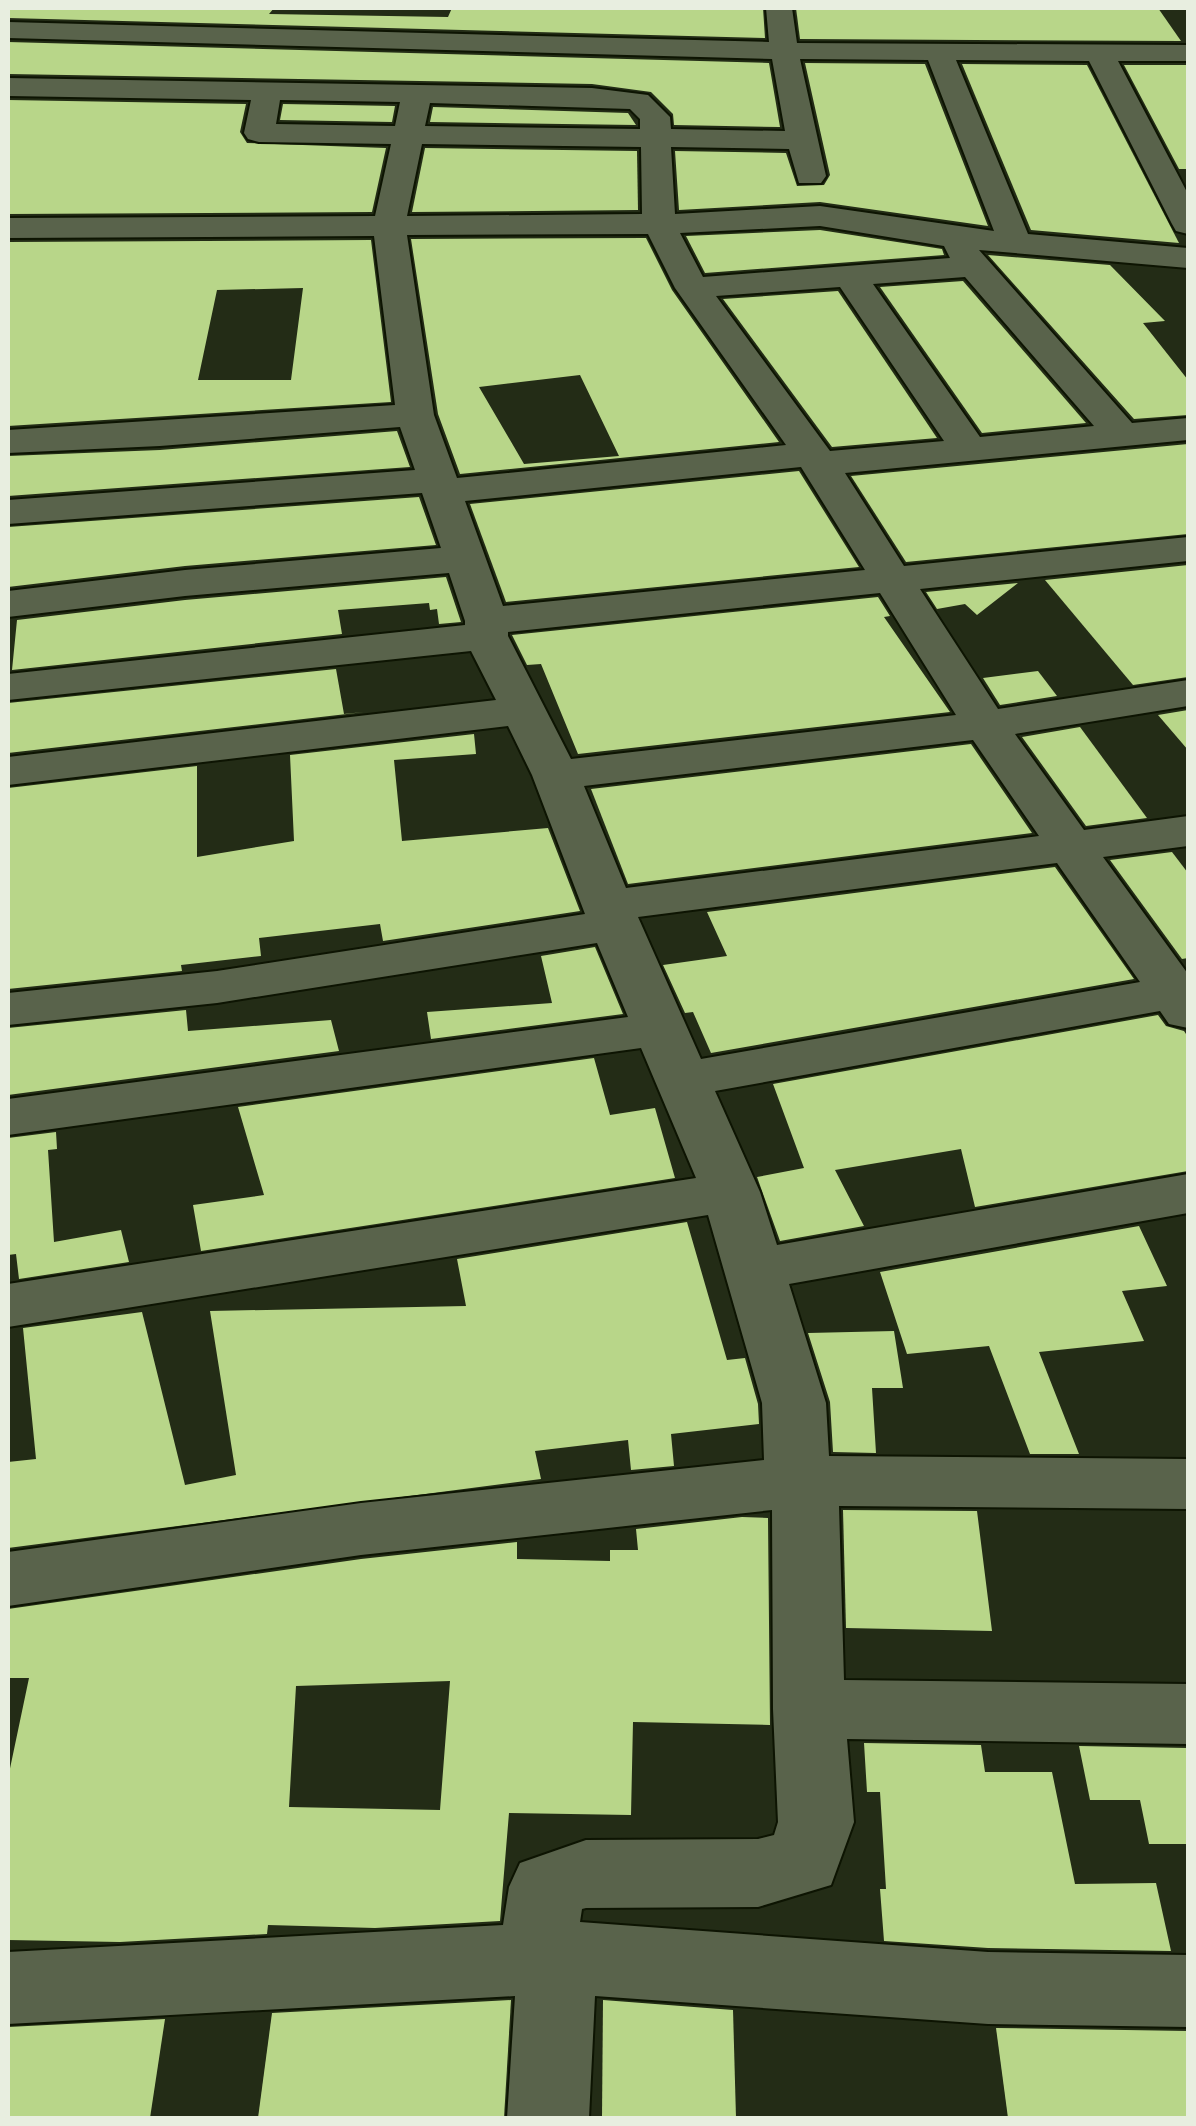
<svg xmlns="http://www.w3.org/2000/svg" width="1196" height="2126" font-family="'PT Sans Narrow',sans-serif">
<rect width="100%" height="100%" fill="#232c16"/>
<g fill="#b8d689" fill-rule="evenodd">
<polygon points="8,8 274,8 269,14 448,17 452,8 763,8 765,38 8,18"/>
<polygon points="796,8 1158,8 1181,41 800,39"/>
<polygon points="8,42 769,63 780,127 674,125 673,114 651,92 592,84 8,74"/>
<polygon points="805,63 925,64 988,226 820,202 679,210 675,151 786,153 797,186 824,185 830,175"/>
<polygon points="962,64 1087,65 1179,243 1031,230"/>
<polygon points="1124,65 1188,65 1188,169 1179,169"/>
<polygon points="8,100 246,104 240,132 247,143 386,148 372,212 8,214"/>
<polygon points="283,104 395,106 392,122 280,120"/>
<polygon points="433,107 628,113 636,125 430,122"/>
<polygon points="425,148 637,151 638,210 412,212"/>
<polygon points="820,230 942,249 944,255 705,273 686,236"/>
<path d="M646,238L672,290L779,442L460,474L438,414L411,239ZM580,375L619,456L524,464L479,387Z"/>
<path d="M371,240L391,402L8,426V242ZM303,288L291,380H198L217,290Z"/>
<polygon points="988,255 1110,265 1165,321 1143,323 1188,380 1188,415 1134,419"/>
<polygon points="963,281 1086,423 982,433 880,287"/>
<polygon points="838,291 937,438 832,447 723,299"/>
<polygon points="397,431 410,467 8,496 8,456 160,450"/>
<polygon points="1188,444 1188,534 906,562 851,476"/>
<polygon points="799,471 859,567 506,602 470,504"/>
<polygon points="419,497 436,545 185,566 8,587 8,527"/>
<polygon points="1188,565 1188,677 1133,685 1045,580"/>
<polygon points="446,577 461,622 439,624 437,609 430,610 429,603 338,610 342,634 12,670 17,620 185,600"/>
<polygon points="1018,583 977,615 965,604 937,609 926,592"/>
<polygon points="878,597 890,616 884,617 950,712 578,754 541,664 527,665 512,635"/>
<polygon points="336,669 344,714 364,712 8,753 8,703"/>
<polygon points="1038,671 1057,696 1000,705 983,678"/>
<polygon points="1188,710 1188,750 1158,715"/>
<polygon points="1080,727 1147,818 1086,826 1022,737"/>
<polygon points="474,734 476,754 394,760 402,841 548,828 580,911 383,941 380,924 259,938 261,956 181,965 182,971 8,989 8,788 197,766 197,857 294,841 290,755"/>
<polygon points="971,744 1032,833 628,884 591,789"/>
<polygon points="1172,852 1188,873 1188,958 1182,959 1110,860"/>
<polygon points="1055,867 1134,979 711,1053 693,1012 685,1013 663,965 727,956 707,912"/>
<polygon points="595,947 623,1014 431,1039 427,1012 552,1003 541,956"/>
<polygon points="186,1010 188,1031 331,1020 339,1051 8,1095 8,1028"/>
<polygon points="1158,1015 1166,1026 1184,1031 1188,1037 1188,1171 975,1207 961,1149 835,1170 864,1226 780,1241 757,1177 804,1168 773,1084"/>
<polygon points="594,1058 610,1115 655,1108 675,1178 201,1251 193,1205 264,1195 238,1107"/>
<polygon points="56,1132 57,1149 48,1150 54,1242 121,1230 129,1262 19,1279 16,1254 8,1255 8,1138"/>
<polygon points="687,1222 727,1360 745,1358 758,1404 759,1424 671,1434 674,1466 631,1470 628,1440 535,1451 541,1479 8,1548 8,1462 36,1459 23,1328 142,1312 185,1485 236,1475 210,1311 466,1306 457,1259"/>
<polygon points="1139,1226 1167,1286 1122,1291 1144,1341 1039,1352 1079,1454 1030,1454 989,1346 907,1354 880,1272"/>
<polygon points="894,1331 903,1388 872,1388 876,1453 833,1452 830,1402 808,1333"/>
<polygon points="843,1510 977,1511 992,1631 846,1628"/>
<path d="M742,1517L768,1518L770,1725L633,1722L631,1815L509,1813L500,1921L375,1928L268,1925L267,1934L120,1942L8,1940V1778L29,1678H8V1609L361,1559L517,1542V1559L610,1561V1550H638L636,1529ZM450,1681L440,1810L289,1807L296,1686Z"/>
<polygon points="864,1743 981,1745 985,1772 1052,1772 1075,1884 1156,1883 1171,1951 988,1948 884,1941 880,1889 886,1889 880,1792 867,1792"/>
<polygon points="1079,1746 1188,1748 1188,1844 1149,1844 1140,1800 1090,1800"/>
<polygon points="511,2000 504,2118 258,2118 272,2013"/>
<polygon points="603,2000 733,2010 736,2118 602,2118"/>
<polygon points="165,2019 150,2118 8,2118 8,2027"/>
<polygon points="996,2028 1188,2031 1188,2118 1008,2118"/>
</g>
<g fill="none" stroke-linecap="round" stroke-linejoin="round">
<defs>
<path id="minor" d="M766,8H792L797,43L1188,45V61H1118L1188,194V234L1176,231L1172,224L1089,61L956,60L1028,234L1188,248V268L979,250L1132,423L1188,418V440L845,473L904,566L1188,537V561L920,589L998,709L1188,680V706L1015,734L1084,830L1188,816V846L1103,857L1188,974V1028L1169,1024L1160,1011L715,1091L760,1192L777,1245L1188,1174V1213L789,1284L826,1403L829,1456L1188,1459V1509L839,1506L844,1680L1188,1684V1744L847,1739L854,1822L831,1885L758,1907L586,1908L582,1909L580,1922L988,1952L1188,1955V2027L988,2024L595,1996L589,2118H507L515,1996L8,2024V1952L503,1925L509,1887L520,1863L586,1840L758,1839L774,1835L778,1822L773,1709L772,1510L361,1555L8,1606V1552L361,1503L764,1460L762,1403L708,1215L8,1327V1284L696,1178L641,1048L8,1135V1099L628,1017L597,943L217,1003L8,1025V993L217,971L585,914L532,775L508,726L8,785V757L496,700L471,651L8,700V674L465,625V621L449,573L185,596L8,617V591L185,570L441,548L422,493L8,524V500L415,470L400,427L160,446L8,453V430L395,405L374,236L8,238V218L375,216L391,144L259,142L248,139L244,133L251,100L8,96V78L592,88L648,95L670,117L671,129L785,131L772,59L8,38V22L769,42ZM800,59L928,60L994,231L820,206L675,214L671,147L789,149L799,183H821L826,176ZM280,100L400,102L395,126L276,124ZM430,103L630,109L640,119V129L425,126ZM422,144L641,147L642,214L407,216ZM820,226L944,246L950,258L703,277L680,233ZM648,234L675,288L786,445L457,478L434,415L407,235ZM965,277L1094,426L980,437L873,284ZM840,287L944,441L830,451L716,296ZM801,467L865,570L503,606L465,501ZM880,593L956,715L571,759L508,636V632ZM973,740L1039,836L626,888L584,786ZM1057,863L1140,982L701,1059L638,917Z"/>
</defs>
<use href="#minor" stroke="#0d1402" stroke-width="4"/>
<use href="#minor" fill="#59634b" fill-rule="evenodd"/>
</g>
<rect width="1196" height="2126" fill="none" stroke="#e8eee0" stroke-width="20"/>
</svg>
